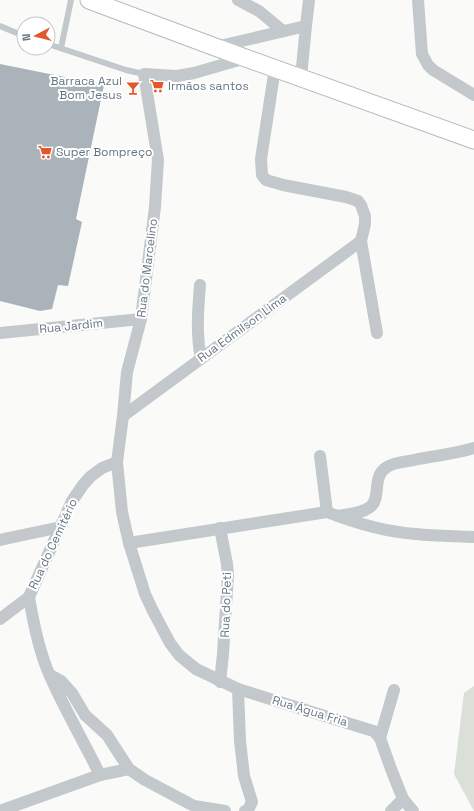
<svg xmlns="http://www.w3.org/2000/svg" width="474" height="811" font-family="'Space Grotesk',sans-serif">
<rect width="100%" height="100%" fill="#fafaf8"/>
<polygon fill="#dadfd7" points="474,686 474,811 454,774 464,693"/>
<polygon fill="#aab3b9" points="0,64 104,85 76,219 82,222 68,286 58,285 52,309 40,311 0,301"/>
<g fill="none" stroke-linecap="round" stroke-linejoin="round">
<defs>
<polyline id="secondary" points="89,0 215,47 474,140"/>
</defs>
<use href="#secondary" stroke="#b3babf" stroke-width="19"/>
<g stroke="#c3c8cc" stroke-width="6">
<polyline points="0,26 24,36"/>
<polyline points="48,44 126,70 144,74"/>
<polyline points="61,48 71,0"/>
</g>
<g stroke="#c3c8cc" stroke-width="12">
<polyline points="238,0 259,11 283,31"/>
<polyline points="418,0 422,54 428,65 433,70 474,95"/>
<polyline points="306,26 309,0"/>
<polyline points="215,47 306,26 301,77"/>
<polyline points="246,58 194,73 177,76 144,74 158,160 155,207 141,319 127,372 123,416 117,462 122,512 129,543 145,594 153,611 170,643 179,655 196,669 238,689 370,730 374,731 380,738 394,690"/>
<polyline points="275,68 261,159 262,175 266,180 283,185 346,197 358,201 361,205 365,216 365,224 361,241 377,333"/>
<path d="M200,285C198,309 196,334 201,359"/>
<polyline points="0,333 141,319"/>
<polyline points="123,416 361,241"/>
<polyline points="320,456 327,512"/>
<path d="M338,516C348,514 361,514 370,507C382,499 371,476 387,467C395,462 405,462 414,460C434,456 454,454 474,448"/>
<polyline points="220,528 227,564 228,575 223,654 220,682"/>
<polyline points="0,540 61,527"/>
<path d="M129,543L327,512C355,523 385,532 416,534C435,536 455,536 474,537"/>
<polyline points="0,619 29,597"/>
<polyline points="50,675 61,681 72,693 85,715 107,735 129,769 145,780 194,806 225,811"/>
<polyline points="238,689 240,741 244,776 252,802 248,810 245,811"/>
<polyline points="380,738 391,769 403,799 413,811"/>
<path d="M100,775C84,742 65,710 50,676C40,654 33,621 29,597L72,501L83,485L90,477L102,468L117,462"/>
<polyline points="0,811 100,775 129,769"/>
<polyline points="391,811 403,799"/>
</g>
<use href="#secondary" stroke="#fff" stroke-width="17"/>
</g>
<defs>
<symbol id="supermarket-bare" viewBox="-9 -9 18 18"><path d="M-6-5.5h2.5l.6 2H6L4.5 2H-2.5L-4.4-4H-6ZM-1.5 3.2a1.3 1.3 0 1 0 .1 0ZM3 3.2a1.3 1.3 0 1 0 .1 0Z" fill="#e4572e" stroke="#fff" stroke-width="2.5" paint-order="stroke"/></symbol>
<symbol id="bar-bare" viewBox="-9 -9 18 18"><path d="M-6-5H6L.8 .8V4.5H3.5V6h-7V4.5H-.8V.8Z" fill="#e4572e" stroke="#fff" stroke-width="2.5" paint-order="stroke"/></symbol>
</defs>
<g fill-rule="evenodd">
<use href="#supermarket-bare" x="147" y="76" width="20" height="20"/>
<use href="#bar-bare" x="123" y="78" width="20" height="20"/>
<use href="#supermarket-bare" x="35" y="142" width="20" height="20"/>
</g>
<g text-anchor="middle" stroke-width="4" stroke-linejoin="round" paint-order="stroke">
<g font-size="12" fill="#657683" stroke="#fff" text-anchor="start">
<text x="122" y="85" text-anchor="end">Barraca Azul<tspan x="122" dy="14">Bom Jesus</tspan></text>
<text x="168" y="90">Irmãos santos</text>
<text x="56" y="156">Super Bompreço</text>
</g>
<g font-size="12" fill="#657683" stroke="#fff">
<text transform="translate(147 268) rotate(-83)" y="4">Rua do Marcelino</text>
<text transform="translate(71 326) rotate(-6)" y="4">Rua Jardim</text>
<text transform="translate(242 328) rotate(-36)" y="4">Rua Edmilson Lima</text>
<text transform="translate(53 544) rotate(-65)" y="4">Rua do Cemitério</text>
<text transform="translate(226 605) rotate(-88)" y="4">Rua do Peti</text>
<text transform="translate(310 711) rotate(17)" y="4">Rua Água Fria</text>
</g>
</g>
<g transform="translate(36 36) rotate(263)"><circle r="19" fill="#ffffff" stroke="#c1c8cd"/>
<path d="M0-3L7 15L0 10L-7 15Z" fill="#e4572e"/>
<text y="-6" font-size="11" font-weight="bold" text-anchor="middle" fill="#657683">N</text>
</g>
</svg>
